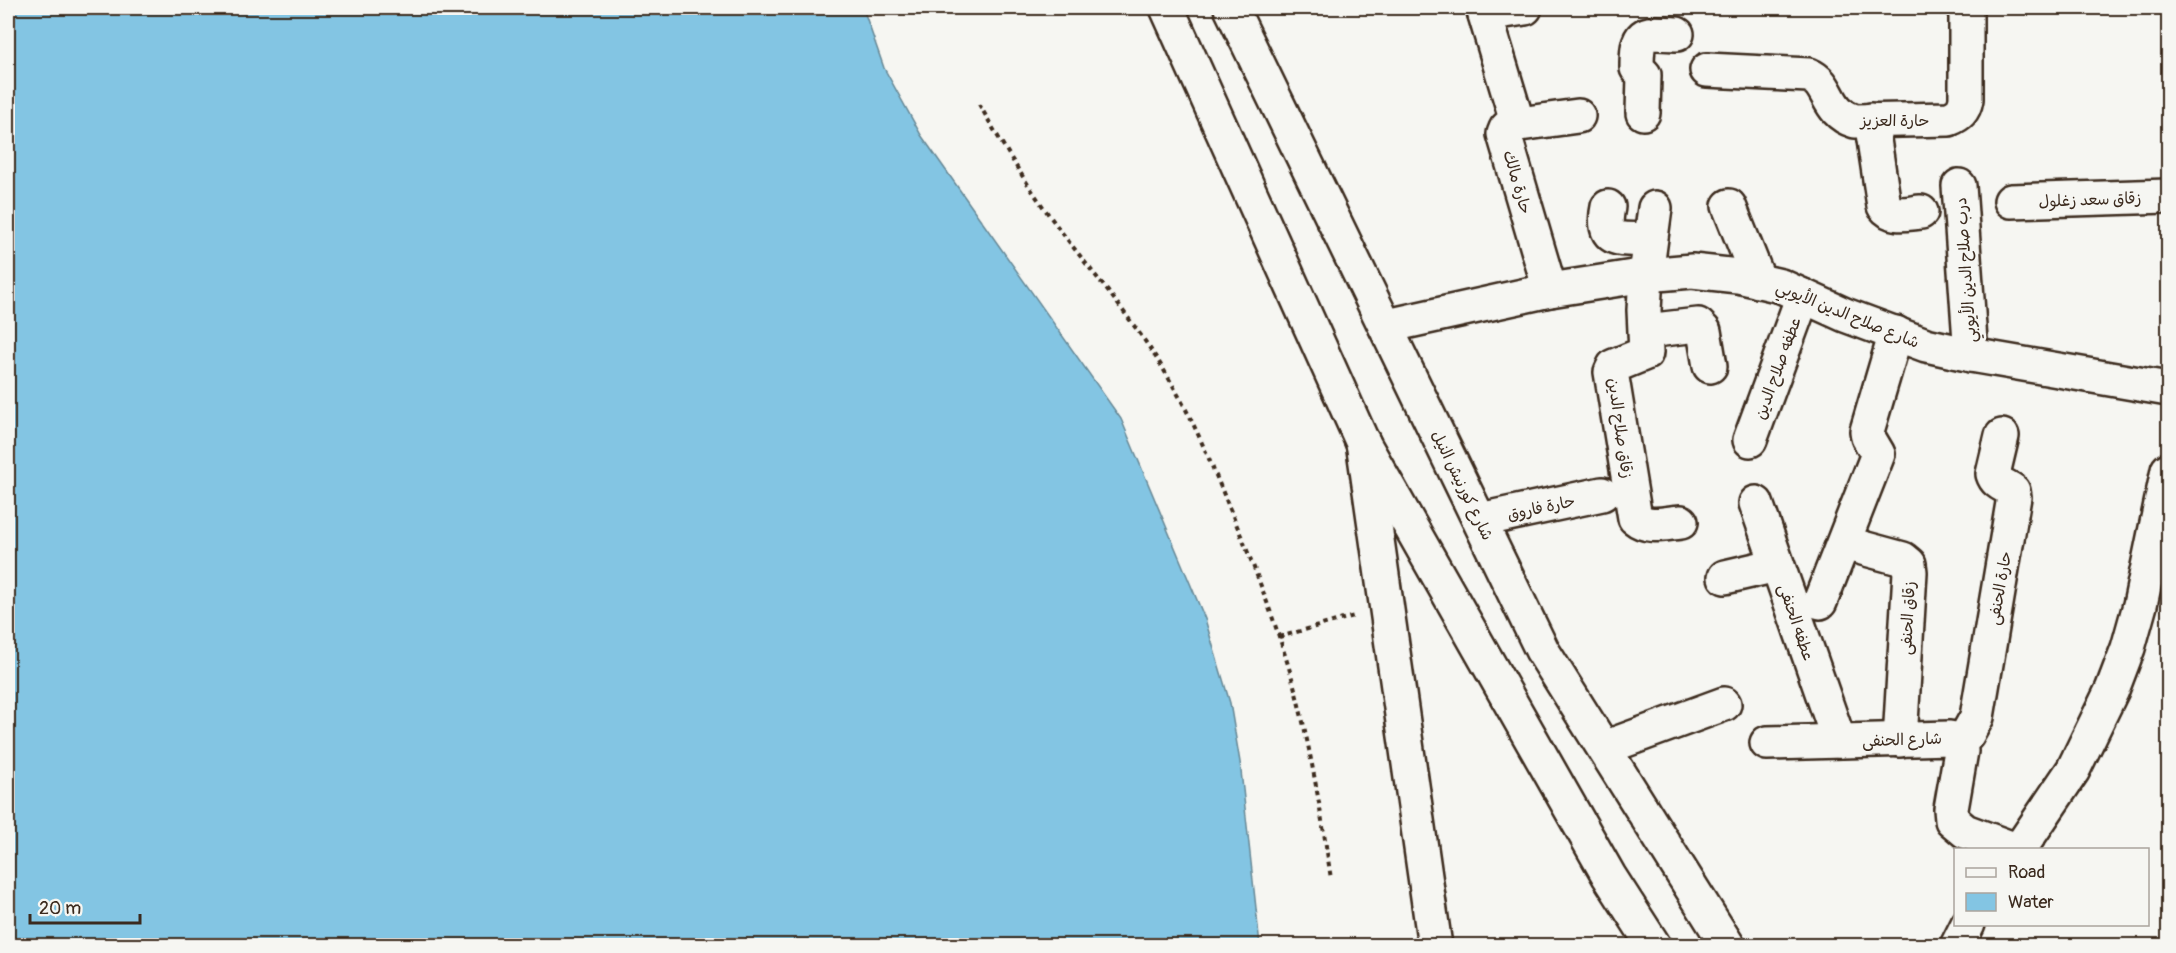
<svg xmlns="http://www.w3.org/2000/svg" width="2176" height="953" font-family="Pangolin,'Playpen Sans Arabic',sans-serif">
<rect width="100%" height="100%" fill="#f6f6f2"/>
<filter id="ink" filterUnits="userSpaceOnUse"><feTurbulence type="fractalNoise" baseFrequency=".0167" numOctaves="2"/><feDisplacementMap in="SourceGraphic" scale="12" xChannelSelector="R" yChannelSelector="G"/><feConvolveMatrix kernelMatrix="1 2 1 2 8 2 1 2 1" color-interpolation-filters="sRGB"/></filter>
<g filter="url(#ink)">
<polygon fill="#83c5e3" stroke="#668794" stroke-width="1.5" points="8,8 863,8 884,68 921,135 1121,419 1205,619 1230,703 1240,762 1260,945 8,945"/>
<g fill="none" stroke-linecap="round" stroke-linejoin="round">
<defs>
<g id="minor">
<polyline points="1483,8 1514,111 1515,120 1506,129 1504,134 1550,290"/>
<polyline points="1485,14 1525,8"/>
<path d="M1707,70L1809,75C1831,84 1825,112 1855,121L1949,119C1959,115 1964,111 1966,99V8"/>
<path d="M1643,113L1644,75L1637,68C1637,30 1642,32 1677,34"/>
<path d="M1871,120L1884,206C1893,218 1908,213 1921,212"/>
<polyline points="1512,125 1578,116"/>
<polyline points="1959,186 1971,355"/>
<polyline points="2011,201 2168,196"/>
<polyline points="1729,206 1759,281"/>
<path d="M1608,207C1600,245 1621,238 1650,240"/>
<path d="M1655,208L1646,275L1644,310L1646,353L1614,366L1611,372L1635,518C1648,529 1666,523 1681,522"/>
<polyline points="1387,326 1550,290 1646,275 1692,271 1738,276 1781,286 1845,315 1926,345 1971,355 2168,389"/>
<polyline points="1646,331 1698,325 1704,331 1710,366"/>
<polyline points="1750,440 1803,296"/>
<polyline points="1756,503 1839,741"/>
<polyline points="1480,520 1602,494"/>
<polyline points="1844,543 1903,559 1909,564 1910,572 1900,740"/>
<polyline points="1725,577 1777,565"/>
<polyline points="1820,602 1878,454 1868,437 1867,431 1896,333"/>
<polyline points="1767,743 1950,738 1959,744 1961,751 1951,809 1952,820 1965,831 2016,850"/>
<path d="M1959,744L1967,735L1977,717L2014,497L2013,491C2005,485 1996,484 1993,474L2002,436"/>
<polyline points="1604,748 1724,704"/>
<polyline points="2019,850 2073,770 2112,690 2128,648 2140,605 2168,470"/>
<polyline points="1957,946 1968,924"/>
</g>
<polyline id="primary" points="1363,442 1435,946"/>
<g id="trunk">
<polyline points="1167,8 1362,441 1609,876 1654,946"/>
<polyline points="1231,8 1542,650 1728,946"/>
</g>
</defs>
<use href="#minor" stroke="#3b2a1e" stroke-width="38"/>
<use href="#primary" stroke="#3b2a1e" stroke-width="38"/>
<use href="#trunk" stroke="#3b2a1e" stroke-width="38"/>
<g stroke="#3b2a1e" stroke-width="4" stroke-dasharray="4.5 4.5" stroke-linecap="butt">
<path d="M979,104C1003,146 1028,187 1057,226C1096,278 1140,327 1172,384C1195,423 1212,466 1229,507C1253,563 1275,620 1292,678C1310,744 1321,811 1331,879"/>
<polyline points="1279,637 1354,616"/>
</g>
<use href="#minor" stroke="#f6f6f2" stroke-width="33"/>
<use href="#primary" stroke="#f6f6f2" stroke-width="33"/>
<use href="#trunk" stroke="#f6f6f2" stroke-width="33"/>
</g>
</g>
<g text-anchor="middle" stroke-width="5" stroke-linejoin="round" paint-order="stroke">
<g font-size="16" fill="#3b2a1e" stroke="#f6f6f2">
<text x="1895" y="126">حارة العزيز</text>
<text transform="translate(1518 182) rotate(74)" y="6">حارة مالك</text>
<text transform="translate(2090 199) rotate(-2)" y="6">زقاق سعد زغلول</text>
<text transform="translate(1965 270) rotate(-94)" y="6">درب صلاح الدين الأيوبي</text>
<text transform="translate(1848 314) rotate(22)" y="6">شارع صلاح الدين الأيوبي</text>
<text transform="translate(1777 368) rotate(-70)" y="6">عطفه صلاح الدين</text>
<text transform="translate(1621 428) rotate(82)" y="6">زقاق صلاح الدين</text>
<text transform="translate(1463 485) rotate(64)" y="6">شارع كورنيش النيل</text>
<text transform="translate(1541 507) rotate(-12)" y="6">حارة فاروق</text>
<text transform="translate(1999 588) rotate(-80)" y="6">حارة الحنفى</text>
<text transform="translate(1907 618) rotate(-87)" y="6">زقاق الحنفى</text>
<text transform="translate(1797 622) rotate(71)" y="6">عطفه الحنفى</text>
<text transform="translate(1902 739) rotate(-2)" y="6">شارع الحنفى</text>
</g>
</g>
<rect width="2176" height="953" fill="none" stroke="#f6f6f2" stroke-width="30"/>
<rect x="15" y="15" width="2146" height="923" fill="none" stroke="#3b2a1e" stroke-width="2" filter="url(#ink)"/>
<rect x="1954" y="848" width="195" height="78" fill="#f6f6f2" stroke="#aba49d" stroke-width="1.5"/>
<rect x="1966" y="868" width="30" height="9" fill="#f6f6f2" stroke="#aba49d" stroke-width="1.5"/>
<text x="2008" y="878" font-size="18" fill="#3b2a1e">Road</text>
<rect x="1966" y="893" width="30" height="18" fill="#83c5e3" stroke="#aba49d" stroke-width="1.5"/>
<text x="2008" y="908" font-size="18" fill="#3b2a1e">Water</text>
<path d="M30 914v9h110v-9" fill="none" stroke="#3b2a1e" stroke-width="3"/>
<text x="39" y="914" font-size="18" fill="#3b2a1e" stroke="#f6f6f2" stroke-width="4.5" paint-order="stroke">20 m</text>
</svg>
